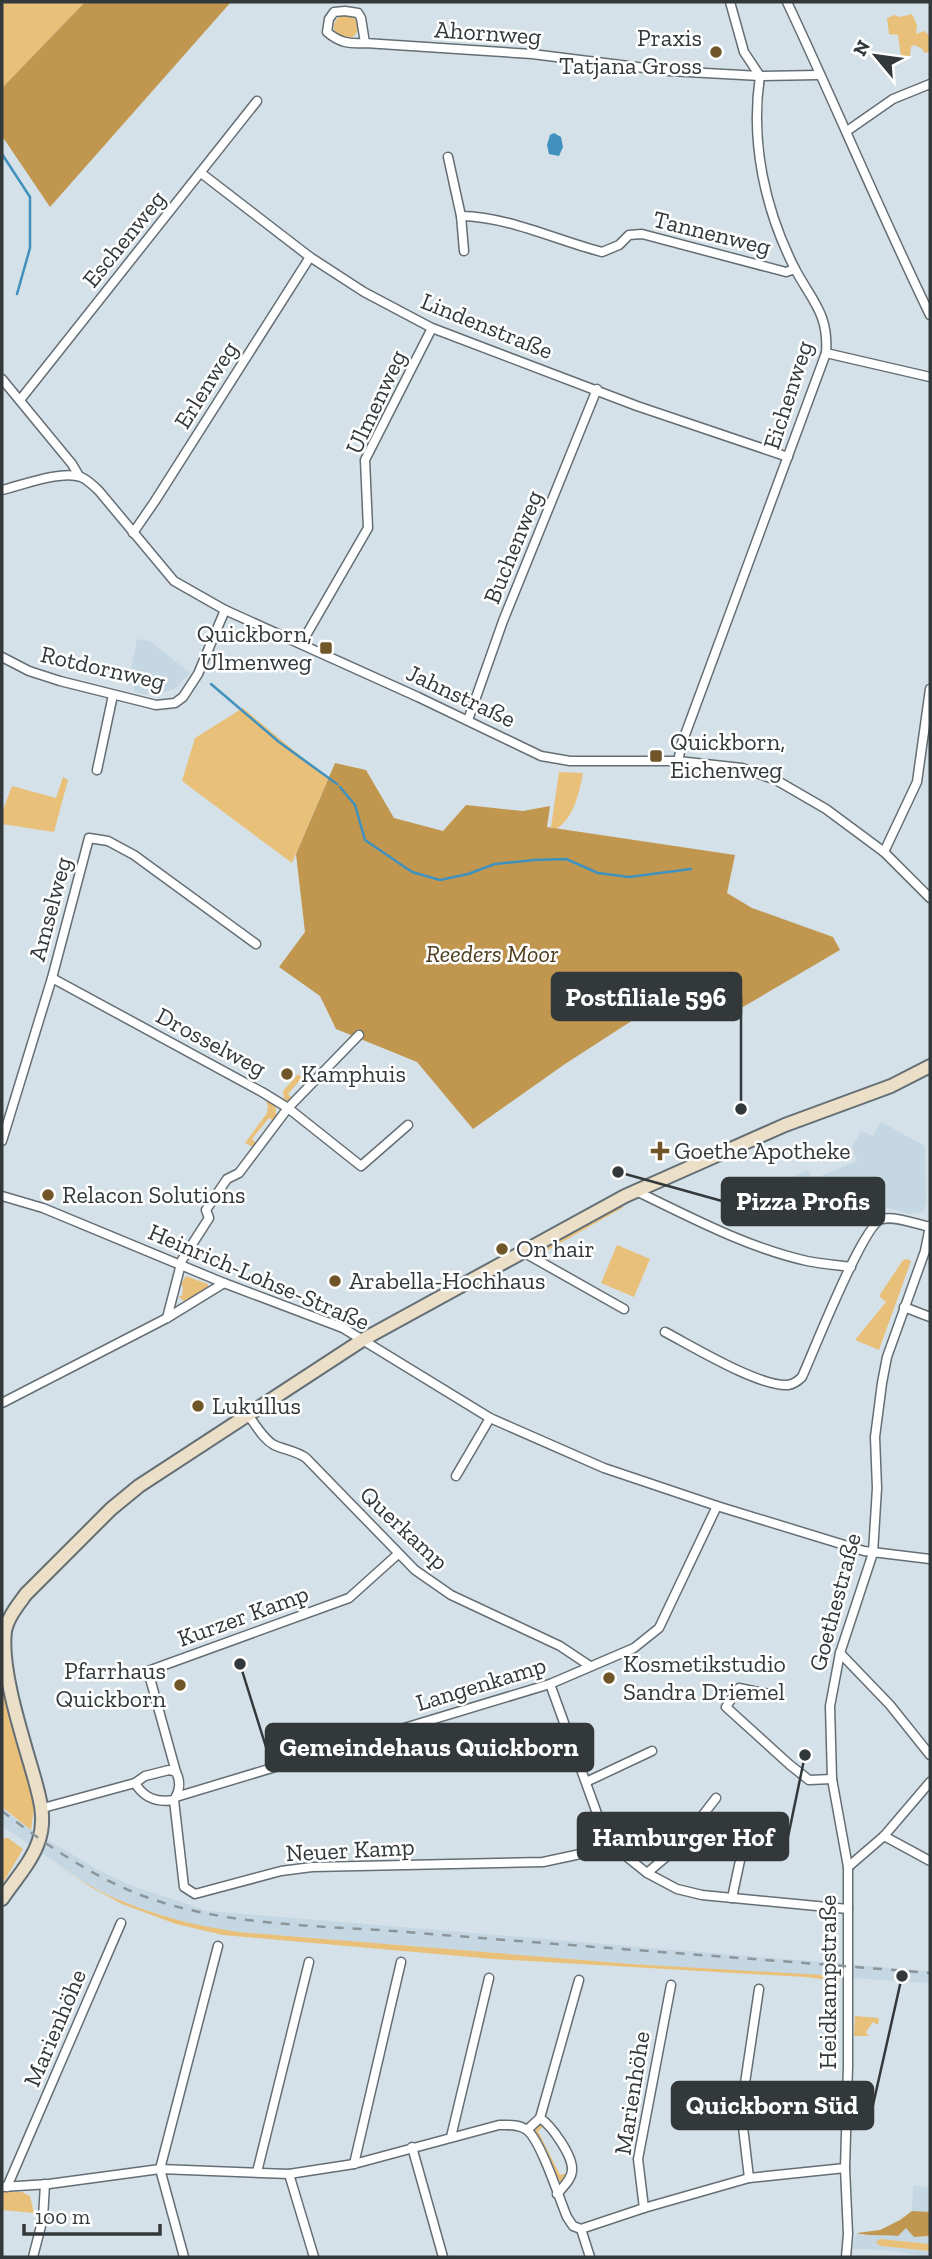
<svg xmlns="http://www.w3.org/2000/svg" width="932" height="2259" font-family="'Zilla Slab',serif">
<rect width="100%" height="100%" fill="#d5e1e8"/>
<g fill="#c4d7e2">
<polygon points="137,639 150,641 190,673 176,688 159,694 143,694 134,692 134,686 128,685"/>
<polygon points="881,1122 925,1146 926,1203 923,1212 910,1214 874,1204 865,1220 765,1189 808,1170 813,1179 857,1161 852,1147 861,1131 873,1136"/>
<polygon points="2,1808 31,1830 102,1872 132,1886 208,1911 930,1971 930,1983 632,1964 239,1932 206,1927 165,1917 117,1899 86,1883 2,1826"/>
<polygon points="913,2186 930,2187 930,2212 912,2211"/>
<polygon points="906,2227 921,2238 930,2236 930,2244 880,2239 880,2246 930,2251 930,2257 887,2250 853,2249 854,2238 857,2233 862,2236 874,2233 898,2235"/>
</g>
<g fill="#e9c07a">
<polygon points="2,2 85,2 2,88"/>
<polygon points="912,14 917,25 916,34 924,31 930,36 930,52 925,53 921,48 914,45 911,47 910,56 901,57 898,35 889,34 887,18 895,15 900,17"/>
<circle cx="346" cy="27" r="12"/>
<polygon points="243,708 328,779 292,863 182,781 195,738"/>
<path d="M559,772L583,773C579,793 574,818 556,829L551,827Z"/>
<polygon points="63,777 68,780 54,832 2,824 2,813 12,786 56,798"/>
<polygon points="298,1074 307,1083 300,1080 288,1094 293,1099 288,1101 284,1099 283,1091"/>
<polygon points="266,1100 275,1105 277,1119 274,1121 269,1118 252,1139 257,1144 253,1147 245,1143 267,1113 268,1107"/>
<polygon points="619,1207 624,1207 539,1255 535,1254"/>
<polygon points="617,1245 650,1259 634,1297 601,1283"/>
<polygon points="907,1259 911,1261 879,1350 855,1340 886,1302 879,1296 903,1260"/>
<polygon points="186,1276 208,1284 208,1287 186,1301 182,1300 179,1296 182,1296 183,1288 181,1284"/>
<polygon points="2,1684 35,1802 31,1830 2,1807"/>
<polygon points="2,1838 8,1838 23,1849 2,1885"/>
<path d="M42,1854C66,1870 90,1888 117,1899C156,1916 197,1926 239,1932L632,1964L839,1976V1983L833,1984L831,1980L805,1977L493,1959L223,1935L176,1924L122,1904L89,1886Z"/>
<polygon points="855,2016 879,2018 878,2025 873,2022 866,2032 869,2036 854,2036"/>
<polygon points="539,2124 544,2126 538,2131 560,2175 567,2173 561,2182 558,2180 534,2130"/>
<polygon points="2,2192 22,2192 30,2196 34,2213 2,2210"/>
<polygon points="880,2239 930,2244 930,2251 880,2246 876,2242"/>
</g>
<g fill="#c1974f">
<polygon points="85,2 231,2 50,207 2,136 2,88"/>
<polygon points="335,763 366,770 394,818 443,831 466,805 523,811 550,806 547,827 735,855 727,893 752,908 833,937 840,950 743,1007 704,973 669,984 650,1009 565,1064 473,1129 417,1062 336,1029 320,996 279,967 305,932 296,854"/>
<path d="M912,2211L930,2212V2236L914,2237L906,2228L898,2236C888,2235 863,2236 857,2233L880,2230L900,2220Z"/>
</g>
<polygon fill="#4091bd" points="554,133 561,137 563,147 559,156 549,154 547,145 550,135"/>
<g fill="none" stroke-linecap="round" stroke-linejoin="round">
<g stroke="#4091bd" stroke-width="2.5">
<polyline points="2,154 30,197 30,248 17,294"/>
<polyline points="211,684 279,742 337,784"/>
<polyline points="340,787 355,805 365,840 412,872 440,880 468,874 495,864 534,860 566,859 598,873 629,877 691,869"/>
</g>
<defs>
<g id="minor">
<path d="M787,2C836,106 880,212 930,315"/>
<path d="M365,43C349,44 340,43 327,32L329,19L334,12L345,11L358,13L361,18L365,43L532,54L669,71L760,76L818,75"/>
<polyline points="847,131 893,99 930,84"/>
<polyline points="448,157 461,216 464,251"/>
<polyline points="201,173 310,257 364,292 432,328 637,406 788,457"/>
<path d="M461,216C510,217 555,240 602,252L619,245L629,235L642,234L786,272L795,269"/>
<polyline points="826,353 930,377"/>
<polyline points="2,379 72,464 79,476"/>
<polyline points="20,400 257,101"/>
<path d="M2,490C23,485 61,470 81,477C88,480 94,486 99,491L174,581L225,610L418,697L541,756L570,761H678L742,768L776,780L826,809L884,852L930,898"/>
<polyline points="133,533 155,501 310,257"/>
<polyline points="301,644 368,528 365,460 432,328"/>
<polyline points="2,657 29,671 60,681 156,705 175,703 183,697 198,674 225,610"/>
<polyline points="468,720 503,621 597,389"/>
<path d="M678,761L682,743L826,353C829,314 812,301 795,269C765,210 750,142 760,76L744,52L730,2"/>
<polyline points="97,770 113,695"/>
<polyline points="884,852 917,782 930,689"/>
<polyline points="52,978 262,1092 288,1108 361,1166 408,1125"/>
<polyline points="2,1141 52,978 89,838 108,841 134,855 256,944"/>
<path d="M636,1191C690,1217 748,1248 807,1261C822,1264 836,1265 851,1267"/>
<polyline points="2,1196 43,1208 224,1283 343,1328 490,1418 604,1468 717,1506 864,1551 930,1559"/>
<polyline points="523,1252 624,1309"/>
<polyline points="904,1307 930,1317"/>
<polyline points="167,1318 182,1260 209,1218 206,1210 227,1179 239,1173 288,1108 359,1035"/>
<path d="M665,1332C692,1346 759,1387 788,1385C794,1384 798,1381 802,1377C813,1353 863,1224 882,1219C896,1216 916,1224 930,1227"/>
<polyline points="2,1403 167,1318 224,1283"/>
<path d="M248,1415C256,1425 263,1439 274,1445C285,1450 297,1451 306,1458L415,1570L451,1595L560,1646L590,1666"/>
<polyline points="456,1476 490,1418"/>
<polyline points="840,1653 890,1705 930,1755"/>
<polyline points="550,1684 607,1841 647,1873 677,1889 702,1895 848,1909"/>
<polyline points="779,1696 739,1688 726,1707 790,1765 809,1780 832,1779"/>
<path d="M169,1770L176,1772C181,1782 180,1790 174,1800C156,1803 144,1798 135,1783L145,1776Z"/>
<polyline points="176,1772 148,1671 349,1598 398,1554"/>
<polyline points="586,1782 652,1751"/>
<polyline points="176,1797 550,1684 634,1648 659,1628 717,1506"/>
<polyline points="174,1800 184,1887 195,1894 281,1871 312,1867 543,1862 585,1853 607,1841"/>
<polyline points="43,1808 135,1783"/>
<polyline points="884,1836 930,1861"/>
<polyline points="848,1867 884,1836 930,1782"/>
<polyline points="647,1873 679,1846 716,1798"/>
<polyline points="732,1898 744,1842"/>
<path d="M540,2118C552,2126 573,2156 572,2170C572,2179 563,2187 557,2194"/>
<polyline points="527,2130 540,2118 579,1980"/>
<polyline points="451,2137 489,1978"/>
<polyline points="412,2147 443,2257"/>
<polyline points="354,2164 401,1962"/>
<polyline points="257,2172 309,1962"/>
<polyline points="289,2174 314,2257"/>
<polyline points="749,2178 741,2110 759,1989"/>
<path d="M2,2187L49,2184L160,2169L289,2174L354,2164L499,2125C508,2125 519,2124 527,2130C541,2141 559,2198 567,2217L573,2226L581,2229L644,2208L749,2178L845,2168"/>
<polyline points="7,2187 121,1923"/>
<polyline points="644,2208 638,2159 671,1985"/>
<polyline points="581,2229 590,2257"/>
<polyline points="33,2257 43,2218 45,2184"/>
<polyline points="184,2257 160,2169 218,1946"/>
<polyline points="846,2257 848,2234 845,2168 848,2066 848,1867 832,1779 830,1706 840,1653 873,1553 877,1488 875,1437 882,1383 887,1357 925,1251 930,1226"/>
</g>
<path id="secondary" d="M2,1899C14,1881 32,1862 39,1840C46,1818 40,1799 34,1777C23,1738 0,1670 5,1631C8,1617 18,1605 26,1594L111,1509L139,1486L364,1339L625,1196L785,1125L891,1086L930,1066"/>
</defs>
<use href="#minor" stroke="#646e75" stroke-width="11"/>
<use href="#secondary" stroke="#646e75" stroke-width="16"/>
<use href="#minor" stroke="#fff" stroke-width="8"/>
<use href="#secondary" stroke="#ecdfc7" stroke-width="12"/>
<path stroke="#8c959a" stroke-width="2.5" stroke-dasharray="9 9" stroke-linecap="butt" d="M2,1811C46,1845 94,1878 146,1897C232,1928 329,1925 419,1933C589,1947 760,1959 930,1973"/>
</g>
<g fill="#6f5527" stroke="#fff" stroke-width="2.5">
<circle cx="716" cy="52" r="7"/>
<rect x="319" y="641" width="14" height="14" rx="3.5"/>
<rect x="649" y="749" width="14" height="14" rx="3.5"/>
<circle cx="287" cy="1074" r="7"/>
<path d="M656.5 1140.5h7v7h7v7h-7v7h-7v-7h-7v-7h7z"/>
<circle cx="48" cy="1195" r="7"/>
<circle cx="502" cy="1249" r="7"/>
<circle cx="335" cy="1281" r="7"/>
<circle cx="198" cy="1406" r="7"/>
<circle cx="609" cy="1678" r="7"/>
<circle cx="180" cy="1685" r="7"/>
</g>
<g text-anchor="middle" stroke-width="5" stroke-linejoin="round" paint-order="stroke">
<g font-size="24" fill="#33383b" stroke="#fff">
<text transform="translate(488 33) rotate(4)" y="8">Ahornweg</text>
<text transform="translate(712 233) rotate(14)" y="8">Tannenweg</text>
<text transform="translate(124 239) rotate(-51)" y="8">Eschenweg</text>
<text transform="translate(487 326) rotate(22)" y="8">Lindenstraße</text>
<text transform="translate(206 385) rotate(-58)" y="8">Erlenweg</text>
<text transform="translate(788 395) rotate(-72)" y="8">Eichenweg</text>
<text transform="translate(376 402) rotate(-65)" y="8">Ulmenweg</text>
<text transform="translate(513 547) rotate(-68)" y="8">Buchenweg</text>
<text transform="translate(103 668) rotate(13)" y="8">Rotdornweg</text>
<text transform="translate(461 696) rotate(25)" y="8">Jahnstraße</text>
<text transform="translate(50 909) rotate(-75)" y="8">Amselweg</text>
<text transform="translate(211 1042) rotate(28)" y="8">Drosselweg</text>
<text transform="translate(259 1277) rotate(23)" y="8">Heinrich-Lohse-Straße</text>
<text transform="translate(404 1528) rotate(43)" y="8">Querkamp</text>
<text transform="translate(835 1602) rotate(-75)" y="8">Goethestraße</text>
<text transform="translate(243 1616) rotate(-20)" y="8">Kurzer Kamp</text>
<text transform="translate(481 1684) rotate(-17)" y="8">Langenkamp</text>
<text transform="translate(350 1850) rotate(-3)" y="8">Neuer Kamp</text>
<text transform="translate(828 1982) rotate(-90)" y="8">Heidkampstraße</text>
<text transform="translate(55 2028) rotate(-67)" y="8">Marienhöhe</text>
<text transform="translate(632 2093) rotate(-81)" y="8">Marienhöhe</text>
</g>
<g font-size="24" fill="#33383b" stroke="#fff" text-anchor="start">
<text x="702" y="46" text-anchor="end">Praxis<tspan x="702" dy="28">Tatjana Gross</tspan></text>
<text x="312" y="642" text-anchor="end">Quickborn,<tspan x="312" dy="28">Ulmenweg</tspan></text>
<text x="670" y="750">Quickborn,<tspan x="670" dy="28">Eichenweg</tspan></text>
<text x="301" y="1082">Kamphuis</text>
<text x="674" y="1159">Goethe Apotheke</text>
<text x="62" y="1203">Relacon Solutions</text>
<text x="516" y="1257">On hair</text>
<text x="349" y="1289">Arabella-Hochhaus</text>
<text x="212" y="1414">Lukullus</text>
<text x="623" y="1672">Kosmetikstudio<tspan x="623" dy="28">Sandra Driemel</tspan></text>
<text x="166" y="1679" text-anchor="end">Pfarrhaus<tspan x="166" dy="28">Quickborn</tspan></text>
</g>
<g font-size="24" font-style="italic" fill="#4e3c1c" stroke="#fff">
<text x="492" y="962">Reeders Moor</text>
</g>
</g>
<path fill="none" stroke="#33383b" stroke-width="2.5" d="M741 1109L741 997M618 1172L722 1201M240 1664L266 1747M805 1755L788 1837M902 1976L873 2105"/>
<g fill="#33383b" stroke="#fff" stroke-width="2.5">
<circle cx="741" cy="1109" r="7"/>
<circle cx="618" cy="1172" r="7"/>
<circle cx="240" cy="1664" r="7"/>
<circle cx="805" cy="1755" r="7"/>
<circle cx="902" cy="1976" r="7"/>
</g>
<g fill="#33383b" stroke="#33383b" stroke-width="2.5">
<rect x="552" y="973" width="189" height="47" rx="7"/>
<rect x="722" y="1178" width="162" height="47" rx="7"/>
<rect x="266" y="1724" width="327" height="47" rx="7"/>
<rect x="578" y="1813" width="210" height="47" rx="7"/>
<rect x="672" y="2082" width="201" height="47" rx="7"/>
</g>
<g font-size="26" text-anchor="middle" font-weight="bold" fill="#fff">
<text x="646" y="1006">Postfiliale 596</text>
<text x="803" y="1210">Pizza Profis</text>
<text x="429" y="1756">Gemeindehaus Quickborn</text>
<text x="683" y="1846">Hamburger Hof</text>
<text x="772" y="2114">Quickborn Süd</text>
</g>
<rect width="932" height="2259" fill="none" stroke="#33383b" stroke-width="7"/>
<g transform="translate(876 56) rotate(299)" stroke="#ffffff" stroke-width="5" paint-order="stroke">
<path d="M0-5L12 26L0 18L-12 26Z" fill="#33383b"/>
<text y="-10" font-size="19" font-weight="bold" text-anchor="middle" fill="#33383b">N</text>
</g>
<path d="M24 2224v10h136v-10" fill="none" stroke="#33383b" stroke-width="3.5"/>
<text x="35" y="2224" font-size="21" fill="#33383b" stroke="#ffffff" stroke-width="5" paint-order="stroke">100 m</text>
</svg>
